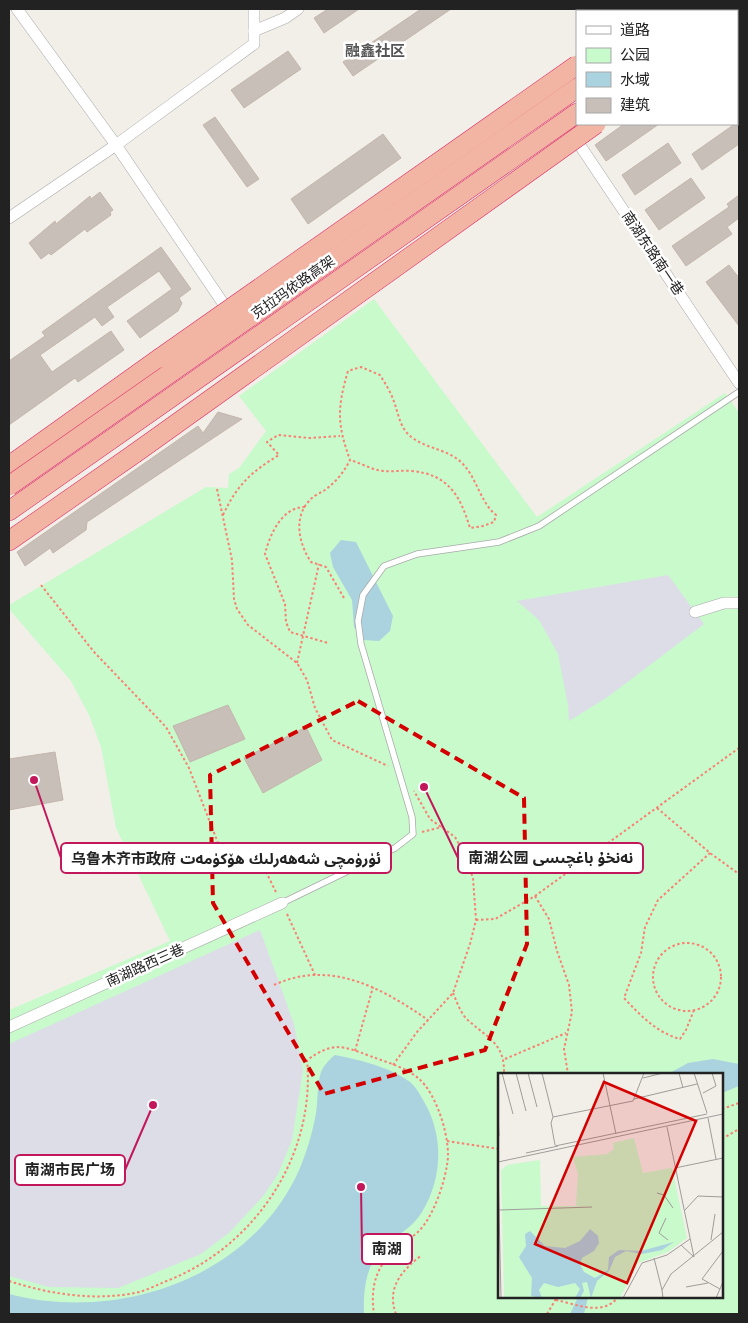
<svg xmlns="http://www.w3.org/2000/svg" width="748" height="1323" font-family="Montserrat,'Noto Sans Arabic','Noto Sans SC',sans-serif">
<rect width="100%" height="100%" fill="#f2efe9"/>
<path fill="#c8facc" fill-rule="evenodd" d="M374,299L537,517L725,393L739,413V1314H9V1010L170,941L116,828L101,747L89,715L71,681L9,609V605L206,487L228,488L229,474L239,468L266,431L239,396ZM499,1074H722V1297H499Z"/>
<g fill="#dddde8">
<polygon points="668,575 704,624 609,696 569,721 568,705 558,654 539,620 517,601"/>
<polygon points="260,930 294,1024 303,1070 292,1140 278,1174 264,1195 230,1232 201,1254 118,1288 49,1287 9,1276 9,1044"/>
</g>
<g fill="#aad3df">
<polygon points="341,540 356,542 393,616 390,631 379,641 363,640 354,627 352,600 333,567 330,553"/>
<path d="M335,1055C360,1060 390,1067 410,1082C415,1086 420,1094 423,1100C444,1134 443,1178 422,1212C414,1225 404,1231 392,1240C367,1258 363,1285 364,1314H9V1294C120,1323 253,1277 300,1168C307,1151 313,1131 316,1113C318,1100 317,1085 321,1072C324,1065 330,1059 335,1055Z"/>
<polygon points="713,1059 739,1064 739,1086 722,1093 722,1074 668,1074 688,1063"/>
<polygon points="578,1297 588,1297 584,1314 570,1314"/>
</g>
<g fill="#c7bfb8" stroke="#c4b6ab">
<polygon points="328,9 359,9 324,33 314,18"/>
<polygon points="421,9 451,9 353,76 343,62"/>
<polygon points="288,51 301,69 244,108 231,90"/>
<polygon points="215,117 259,179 247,187 203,125"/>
<polygon points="739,121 739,144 702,170 692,154"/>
<polygon points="624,124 659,124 606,161 595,145"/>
<polygon points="383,134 401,158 308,224 291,199"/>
<polygon points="668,143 681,163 635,195 622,175"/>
<polygon points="691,178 705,198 659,230 645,210"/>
<polygon points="100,192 113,210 110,212 111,215 87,232 85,229 51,255 49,253 41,259 29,243 55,221 56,224 90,196 91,199"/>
<polygon points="739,195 739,218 727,227 732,234 686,266 672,246 729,207 727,204"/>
<polygon points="161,247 191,289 179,298 182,303 178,311 140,338 127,321 172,289 159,271 107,307 114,317 102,326 95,317 40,355 52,372 111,331 124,350 78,382 75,378 9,425 9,361 45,336 42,332"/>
<polygon points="729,265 739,278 739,326 706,282"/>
<polygon points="218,412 242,419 87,522 86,530 53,553 50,548 25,566 17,552 198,426 203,433"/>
<polygon points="228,705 245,739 190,762 173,726"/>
<polygon points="306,727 322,760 263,793 244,758"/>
<polygon points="55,752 63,800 9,810 9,759"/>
</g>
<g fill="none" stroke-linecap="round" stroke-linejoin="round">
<defs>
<polyline id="service" points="282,903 395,848 413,834 412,817 361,644 358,621 363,595 384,566 417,554 499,542 539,526 739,392"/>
<g id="minor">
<polyline points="17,9 116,145 231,315"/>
<polyline points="254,31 285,18 298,9"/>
<polyline points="573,135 739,383"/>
<polyline points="9,218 116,145 254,44 254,9"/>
<polyline points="695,612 724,603 739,603"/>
<polyline points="9,1027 282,903"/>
</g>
<g id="trunk">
<polyline points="653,11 657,9"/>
<polyline points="685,11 689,9"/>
<polyline points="720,11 723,9"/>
<polyline points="9,466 160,358"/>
<polyline points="9,511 577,113"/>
<polyline points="9,541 134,454"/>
</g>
</defs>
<use href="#service" stroke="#a9a9a9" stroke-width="7"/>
<use href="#minor" stroke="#a9a9a9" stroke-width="12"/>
<use href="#trunk" stroke="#dc2a67" stroke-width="20"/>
<g stroke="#fa8072" stroke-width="2" stroke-dasharray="2.5 2.5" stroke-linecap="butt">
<polyline points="217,489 232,560 234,599 237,609 248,625 297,663 307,680 315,708 332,740 388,766"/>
<path d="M305,507C282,507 270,534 265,554L285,604L286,622L290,632L328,643"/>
<path d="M223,515C237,485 251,472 279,455L267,442L278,435L310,438L340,436"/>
<path d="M41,585L94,652L166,727L189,768L223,856C267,858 258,858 277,894"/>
<path d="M344,598L326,567L311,562C299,544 293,518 309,501C313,496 320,493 325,490C336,482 344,472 350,460C337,424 337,408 348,371L361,367L380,375C385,383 390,391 393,399C399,414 399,429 414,439C429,449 449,450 462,463C477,478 480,502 496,515L494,522L483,526L470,528C460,495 448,474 411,471C401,470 392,472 383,471C372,470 361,463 350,460"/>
<polyline points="297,663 319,564"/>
<polyline points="657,808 710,853 739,874"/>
<polyline points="422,832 442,827"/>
<polyline points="535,896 549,919 557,951 569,985 572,1012 564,1049 568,1074"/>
<polyline points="287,914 315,975"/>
<polyline points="476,920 495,919 535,896 739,748"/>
<circle cx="687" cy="977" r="34"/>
<path d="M274,985C330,959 382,988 428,1020"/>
<path d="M453,993C457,1002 461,1015 469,1021C489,1039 505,1044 504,1074"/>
<path d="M694,1010L686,1030L680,1039C656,1032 641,1016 624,998L641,953L645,927L658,900L710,853"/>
<polyline points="355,1051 373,987"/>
<polyline points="505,1059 566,1033"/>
<polyline points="393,1065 417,1032 453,993 470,944 476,920 473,878 464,853 455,837 430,819 414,791"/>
<polyline points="722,1109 739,1103"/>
<polyline points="722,1139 739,1129"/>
<polyline points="447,1141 499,1149"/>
<path d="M9,1281C49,1294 93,1301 135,1293C145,1291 155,1286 164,1282C253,1249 316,1157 307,1060C333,1042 341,1045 370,1056C386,1062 405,1067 418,1078C437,1093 452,1142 447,1165C444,1184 435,1210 424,1225C417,1235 407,1240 398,1247C376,1265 370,1287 374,1314"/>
<path d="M556,1300C576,1304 603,1317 618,1297"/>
<path d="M396,1314C386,1288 402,1270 422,1255"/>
<polyline points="547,1314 557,1297"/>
</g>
<use href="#service" stroke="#fff" stroke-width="5.5"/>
<use href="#minor" stroke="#fff" stroke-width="11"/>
<use href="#trunk" stroke="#f2b4a3" stroke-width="19"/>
<defs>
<g id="trunk-bridge">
<polyline points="160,358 577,65"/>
<polyline points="134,454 596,124"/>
<polyline points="9,486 577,88"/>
</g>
</defs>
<use href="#trunk-bridge" stroke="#dc2a67" stroke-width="20" stroke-linecap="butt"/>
<use href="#trunk-bridge" stroke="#f2b4a3" stroke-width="19"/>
</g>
<path fill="none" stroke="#d40000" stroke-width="4" stroke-dasharray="10 6" stroke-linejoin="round" d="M358,701L524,798L527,944L485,1050L324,1094L213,903L210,775Z"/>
<g text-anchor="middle" stroke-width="5" stroke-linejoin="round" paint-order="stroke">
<g font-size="14" fill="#222" stroke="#fff">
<text transform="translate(653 253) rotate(56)" y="5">南湖东路南一巷</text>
<text transform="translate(293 287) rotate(-35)" y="5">克拉玛依路高架</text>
<text transform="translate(145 965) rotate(-24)" y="5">南湖路西三巷</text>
</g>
<g font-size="15" font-weight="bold" fill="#555" stroke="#fff">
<text x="375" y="56">融鑫社区</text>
</g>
</g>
<g transform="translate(498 1073)">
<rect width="225" height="225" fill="#f2efe9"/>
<path d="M136,65L145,100L174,95L189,165L170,179L140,190L122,225H6L3,97L9,92L42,87L43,133H78L80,101L75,84L109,81L116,76L115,70Z" fill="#c8facc"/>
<path d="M92,156L100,163L101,170L96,178L84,185L82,191L86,199L97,205L110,197L111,184L121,177L143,178L176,169L164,177L144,181L128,178L117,184L111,198L99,208L93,225L89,209L84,210L86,218L82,225H77L82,216L77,210L60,214L46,210L41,217L44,225L33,223L34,205L21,184L28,173L27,161L32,158L47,173L67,175L82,168Z" fill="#aad3df"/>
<path fill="none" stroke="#9f9d99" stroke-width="1" d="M4,0L15,41M18,0L28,38M30,0L39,34M44,0L55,44L53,50L57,72M105,0L118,61M181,0L185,15M196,0L209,40M145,5L165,0M205,20L218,13L214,0M136,26L199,11M0,38L1,63M55,44L135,28L146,0M210,45L218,86M169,54L196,184M0,62V90M57,73L209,41M28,80L60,73M0,89L225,41M0,91L3,225M177,95L225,85M159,120L166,122L175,135M1,137L94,134M187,137L200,123L225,124M168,145L161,160L170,167M213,167L217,141M183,172L196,184M156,185L164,217M188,214L210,210M222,216L204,206L225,178M125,225L144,190L169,182L192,166M165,225L164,217L173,201L225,159M218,225L225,209"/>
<path fill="#d40000" fill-opacity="0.15" stroke="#d40000" stroke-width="2.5" d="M106,9L198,48L129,210L37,171Z"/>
<rect width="225" height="225" fill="none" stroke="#222" stroke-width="2.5"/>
</g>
<path fill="none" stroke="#c2185b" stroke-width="2" d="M424 787L458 858M34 780L61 858M153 1105L125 1170M361 1187L362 1249"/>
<g fill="#c2185b" stroke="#fff" stroke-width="2">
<circle cx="424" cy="787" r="5"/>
<circle cx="34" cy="780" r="5"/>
<circle cx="153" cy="1105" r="5"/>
<circle cx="361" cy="1187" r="5"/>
</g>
<g fill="#fff" stroke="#c2185b" stroke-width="2">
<rect x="458" y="843" width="185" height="30" rx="5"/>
<rect x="61" y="843" width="330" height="30" rx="5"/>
<rect x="15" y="1155" width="110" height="30" rx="5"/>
<rect x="362" y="1234" width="50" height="30" rx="5"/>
</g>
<g font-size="15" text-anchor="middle" font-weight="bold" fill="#222">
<text x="551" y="863">南湖公园 نەنخۇ باغچىسى</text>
<text x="226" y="864">乌鲁木齐市政府 ئۈرۈمچى شەھەرلىك ھۆكۈمەت</text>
<text x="70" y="1175">南湖市民广场</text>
<text x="387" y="1254">南湖</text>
</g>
<rect width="748" height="1323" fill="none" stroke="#222222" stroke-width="20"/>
<rect x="576" y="10" width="162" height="115" fill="#ffffff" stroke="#a7a7a7"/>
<rect x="586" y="26" width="25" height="8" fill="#ffffff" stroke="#a7a7a7"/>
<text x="620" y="35" font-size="15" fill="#222222">道路</text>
<rect x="586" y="48" width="25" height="15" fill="#c8facc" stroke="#a7a7a7"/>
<text x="620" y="60" font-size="15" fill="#222222">公园</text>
<rect x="586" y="72" width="25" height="15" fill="#aad3df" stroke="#a7a7a7"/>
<text x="620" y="85" font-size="15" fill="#222222">水域</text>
<rect x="586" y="98" width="25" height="15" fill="#c7bfb8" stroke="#a7a7a7"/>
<text x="620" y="110" font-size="15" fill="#222222">建筑</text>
</svg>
